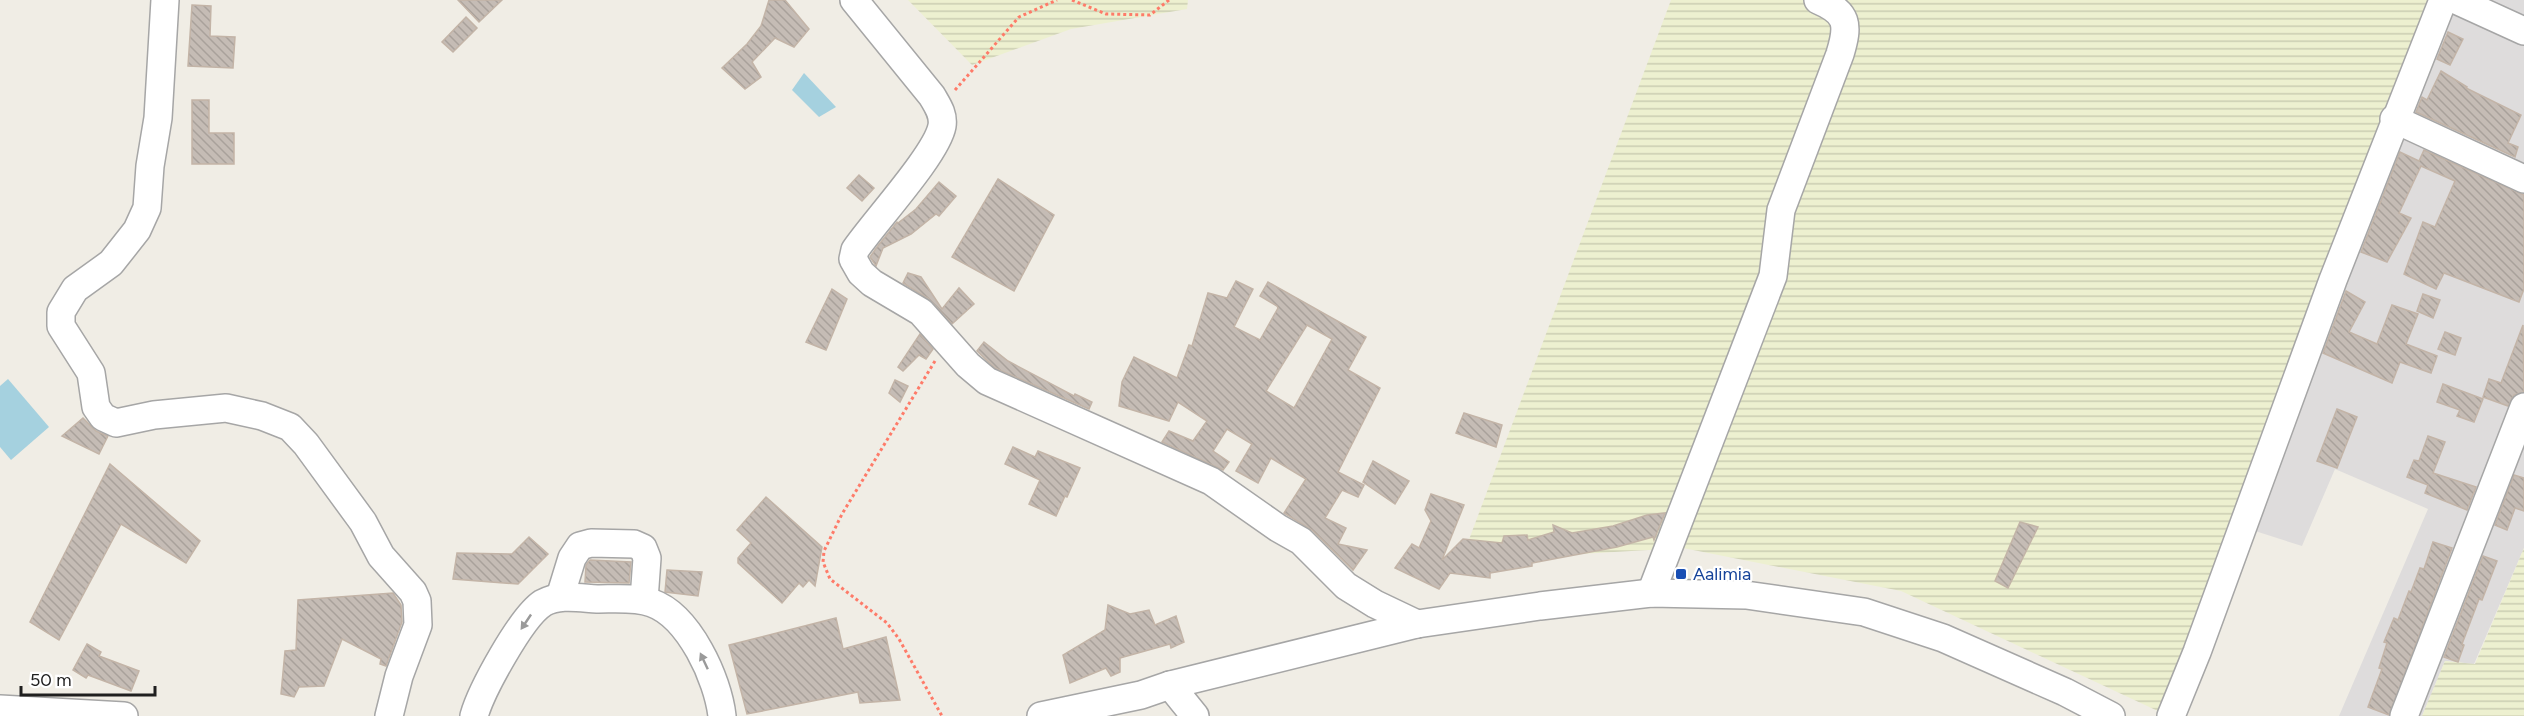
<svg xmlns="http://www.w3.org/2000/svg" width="2524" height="716" font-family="Figtree,sans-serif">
<defs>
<pattern id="farmland-rules" width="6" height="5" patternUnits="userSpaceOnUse" patternTransform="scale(1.5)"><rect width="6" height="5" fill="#edf0d0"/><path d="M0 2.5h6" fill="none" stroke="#cbcdb2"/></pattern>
<pattern id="building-back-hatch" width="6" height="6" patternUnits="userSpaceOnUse" patternTransform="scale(1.5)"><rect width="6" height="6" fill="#c5bcb5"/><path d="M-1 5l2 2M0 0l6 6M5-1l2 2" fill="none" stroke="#a9a19b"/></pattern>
</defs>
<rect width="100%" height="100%" fill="#f0ede5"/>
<polygon fill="#dedcdc" points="2453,0 2524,0 2524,548 2474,664 2445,661 2422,716 2339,716 2428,509 2335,469 2302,546 2230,523"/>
<g fill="url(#farmland-rules)">
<polygon points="908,0 1188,0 1187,9 1071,29 972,65"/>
<polygon points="1671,0 2445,0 2160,712 1901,591 1683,548 1461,561"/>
<polygon points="2524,548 2524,716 2422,716 2445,661 2475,664"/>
</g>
<g fill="#a5d1df">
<polygon points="804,73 836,107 819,117 792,90"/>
<polygon points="8,379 49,427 11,460 0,447 0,386"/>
</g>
<g fill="url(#building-back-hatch)" stroke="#c3b4a7" stroke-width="1.5" fill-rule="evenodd">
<polygon points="458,0 502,0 479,22"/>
<polygon points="769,0 785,0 809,29 794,47 775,38 752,62 761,77 745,89 722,68 747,44 761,26"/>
<polygon points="192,5 211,6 210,36 235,37 233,68 188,66"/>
<polygon points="466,17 477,28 453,52 442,42"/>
<polygon points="2448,32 2463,39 2450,65 2437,59"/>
<polygon points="2441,71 2467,87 2466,88 2521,115 2508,143 2518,147 2515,157 2416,112 2422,97 2427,100"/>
<polygon points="192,100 209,100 209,133 234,133 234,164 192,164"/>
<polygon points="2424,150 2524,195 2524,289 2519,302 2444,273 2436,289 2404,274 2423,222 2435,227 2455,181 2421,166 2399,213 2411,218 2387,262 2361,252 2400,152 2419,161"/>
<polygon points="859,175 874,188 862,201 847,188"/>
<polygon points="998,179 1054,215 1014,291 952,257"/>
<polygon points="939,182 956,196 939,216 936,214 911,234 883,248 876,266 870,257 877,247 897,222 898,223 916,209"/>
<polygon points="908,273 921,277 942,309 959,288 974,304 952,324 929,299 903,283"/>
<path d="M1236,281L1253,289L1234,327L1260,340L1278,308L1277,306L1260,296L1268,282L1366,337L1348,370L1380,388L1338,472L1364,485L1358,497L1342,490L1325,518L1346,528L1338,544L1367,550L1353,570L1312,530L1284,513L1306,479L1271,458L1258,483L1236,471L1252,444L1227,429L1213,451L1229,462L1223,470L1162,442L1169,431L1193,441L1207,421L1178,402L1169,421L1119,406L1122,382L1134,357L1177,378L1189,345L1192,346L1208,293L1227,298ZM1307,325L1332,339L1294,408L1266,391Z"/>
<polygon points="832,289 847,299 826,350 806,342"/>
<polygon points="2346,291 2365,302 2349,332 2377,344 2392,305 2418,314 2406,344 2437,356 2431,373 2400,362 2392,383 2323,353"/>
<polygon points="2423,294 2440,300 2433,318 2417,311"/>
<polygon points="2523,325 2524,392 2514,395 2508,406 2483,397 2489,379 2501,383"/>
<polygon points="2445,332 2461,338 2455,355 2438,349"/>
<polygon points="920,334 933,349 926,359 919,355 903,371 898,367"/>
<polygon points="984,342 1008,361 1074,396 1075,394 1092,402 1089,409 995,368 977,351"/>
<polygon points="895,380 908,386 900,402 889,393"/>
<polygon points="2443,384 2483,399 2474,422 2457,416 2460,410 2437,402"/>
<polygon points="2337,409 2357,417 2337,468 2317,461"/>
<polygon points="1464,413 1502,425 1496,447 1456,433"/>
<polygon points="83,418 96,431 108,436 99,454 62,436"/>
<polygon points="2428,436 2445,442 2433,473 2476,487 2467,510 2425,493 2428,485 2407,477 2414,460 2419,461"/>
<polygon points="1013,447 1035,457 1038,451 1080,468 1067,497 1065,496 1056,516 1029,504 1040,480 1005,464"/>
<polygon points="1373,461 1409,481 1395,504 1363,482"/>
<polygon points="110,464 200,541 186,563 121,524 59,640 30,622"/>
<polygon points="2514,475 2524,478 2524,511 2515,508 2507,530 2495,525"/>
<polygon points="1431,494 1464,505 1442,560 1463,539 1502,543 1504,536 1527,535 1528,540 1554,532 1553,525 1572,533 1613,526 1647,515 1665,513 1654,540 1653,537 1617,547 1532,563 1532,566 1490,573 1490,578 1450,573 1439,589 1395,568 1412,544 1419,548 1431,521 1425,510"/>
<polygon points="766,497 822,547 815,586 809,580 803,587 799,583 782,603 738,563 738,558 751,543 737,530"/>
<polygon points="2020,522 2038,527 2008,588 1995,581"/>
<polygon points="529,537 548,554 518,584 453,579 457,553 512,554"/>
<polygon points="2433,542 2452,548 2389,715 2368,707 2382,669 2379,668 2387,643 2384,642 2394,618 2398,620 2409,591 2411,592 2420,568 2424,569"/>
<polygon points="2483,556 2497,561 2482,600 2479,599 2462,644 2464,645 2458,662 2444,657"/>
<polygon points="590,560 631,562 629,583 585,582 586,565"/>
<polygon points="667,570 702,572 698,596 665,592"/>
<polygon points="393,593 401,605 402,622 386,666 380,664 381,659 342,639 324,686 299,687 294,697 281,694 285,651 296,650 298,600"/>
<polygon points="1108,605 1130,614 1149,610 1155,625 1176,616 1184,642 1171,648 1170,644 1120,658 1120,672 1111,676 1106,668 1070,683 1063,655 1105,630"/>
<polygon points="836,618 843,649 886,637 900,700 860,703 858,692 747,714 729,645"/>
<polygon points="87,644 101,652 99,656 139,671 131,691 88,675 86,678 73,670"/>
</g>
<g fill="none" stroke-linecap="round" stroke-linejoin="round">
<defs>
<g id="minor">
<polyline points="165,0 158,118 150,166 147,208 137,230 111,263 75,289 61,312 61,326 91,373 96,407 103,417 116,423 154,415 226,408 262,416 290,427 306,444 363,522 381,556 413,592 417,601 418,625 399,676 389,716"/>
<path d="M854,0L932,96C937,105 944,114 942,126C937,154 874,222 855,250L853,259L861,273L872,283L921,312L968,365L987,381L1211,481L1278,528L1301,541L1346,586L1375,604L1417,624"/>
<polyline points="2456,0 2524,31"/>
<polyline points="2394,119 2524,179"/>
<path d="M1651,593L1773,276L1781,210L1840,54C1849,24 1848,13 1818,0"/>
<polyline points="560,597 572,558 580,546 591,543 634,544 643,548 647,558 644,600"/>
<polyline points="1170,685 1195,716"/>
<polyline points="0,709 124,716"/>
<path d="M474,716C481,691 521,617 543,603C559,594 579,598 597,599C615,599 636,597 652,603C689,616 718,679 722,716"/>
<polyline points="1041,716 1141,695 1170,685 1417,624 1540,606 1651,593 1746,595 1864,612 1943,638 2065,692 2111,716"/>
<polyline points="2171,716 2197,652 2333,280 2443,0"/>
<polyline points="2404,716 2524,407"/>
</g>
</defs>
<use href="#minor" stroke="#a6a6a6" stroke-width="30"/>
<g stroke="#fe7b69" stroke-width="3" stroke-dasharray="3 3" stroke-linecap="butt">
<polyline points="1072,0 1106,14 1150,15 1169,0"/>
<polyline points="955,90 1019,17 1057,0"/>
<polyline points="935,361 842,514 824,551 823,562 830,579 887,623 899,639 942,716"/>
</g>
<use href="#minor" stroke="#fff" stroke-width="27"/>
</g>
<defs><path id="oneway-solid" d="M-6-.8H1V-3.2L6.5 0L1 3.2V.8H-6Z" transform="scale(1.5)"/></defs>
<g fill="#9a9a9a">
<use href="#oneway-solid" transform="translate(526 622) rotate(124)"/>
<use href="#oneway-solid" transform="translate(704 661) rotate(-115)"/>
</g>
<rect fill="#1a4fb4" stroke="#fff" stroke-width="2" x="1675" y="568" width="12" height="12" rx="3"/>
<g text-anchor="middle" stroke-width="4.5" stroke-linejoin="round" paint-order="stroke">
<g font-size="18" fill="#164399" stroke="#fff" text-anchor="start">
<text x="1693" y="580">Aalimia</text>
</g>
</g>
<path d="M21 686v9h134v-9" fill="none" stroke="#1f1f1f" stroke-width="3"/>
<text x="30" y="686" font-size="18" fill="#1f1f1f" stroke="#ffffff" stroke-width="4.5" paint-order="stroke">50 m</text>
</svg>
